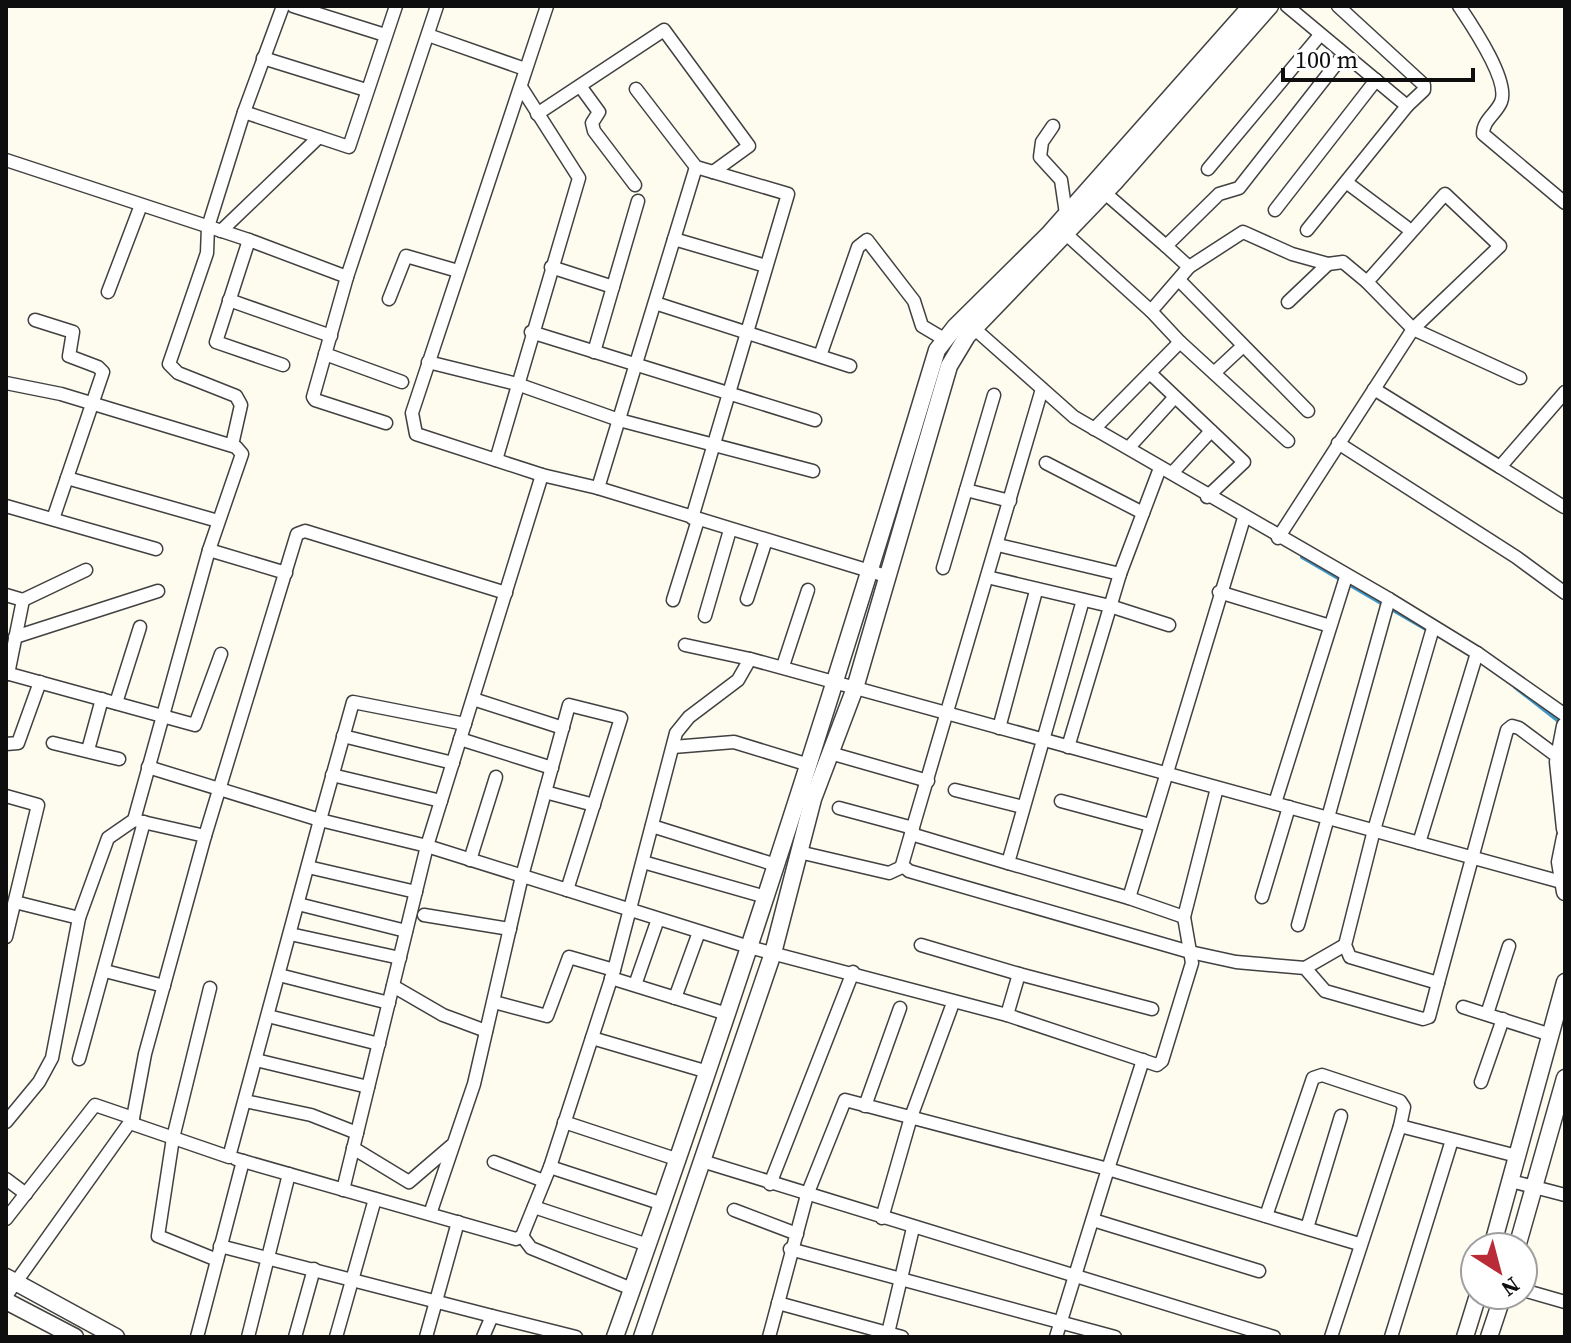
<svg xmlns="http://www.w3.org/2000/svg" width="1571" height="1343" font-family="'Source Serif 4',serif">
<rect width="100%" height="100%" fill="#fefbef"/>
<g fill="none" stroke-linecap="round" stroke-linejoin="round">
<g stroke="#3f97c8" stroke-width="4">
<polyline points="1302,557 1431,632"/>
<polyline points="1515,687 1561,723"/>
</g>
<defs>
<g id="minor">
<polyline points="293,6 385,35"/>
<polyline points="547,6 412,413 416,434 542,475 598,488 886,576"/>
<polyline points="1287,6 1407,106 1307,230"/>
<polyline points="1338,6 1424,85 1424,90 1407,106"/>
<path d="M1459,6C1471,24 1510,81 1501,102C1496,114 1483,120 1483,134L1565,203"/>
<polyline points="428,35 525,69"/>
<polyline points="263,58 366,90"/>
<polyline points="580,86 599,112 592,123 594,131 635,185"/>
<polyline points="636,89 696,167 788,194 692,518"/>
<polyline points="244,112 349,147 396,6"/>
<polyline points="537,114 664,30 749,146 713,172"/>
<polyline points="1053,126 1042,142 1040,157 1061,180 1066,214"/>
<polyline points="6,160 249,240 347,277"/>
<polyline points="1208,169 1320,35"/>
<polyline points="1346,182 1406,227"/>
<polyline points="1105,193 1166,246"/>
<polyline points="1275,210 1376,80"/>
<polyline points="221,231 319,137"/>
<polyline points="1066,234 1151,311"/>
<polyline points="674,239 766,266"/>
<polyline points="249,240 216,342 283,365"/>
<polyline points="1328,264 1343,262 1367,282"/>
<polyline points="551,267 613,287"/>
<polyline points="1189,267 1166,246 1219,194 1239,188 1344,54"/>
<polyline points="1180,281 1308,411"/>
<polyline points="108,292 141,205"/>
<polyline points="389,299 406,256 458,271"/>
<polyline points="229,300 331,336"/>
<polyline points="655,303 850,366"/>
<polyline points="35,320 73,332 69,356 98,367 103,372 53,519"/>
<polyline points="968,323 1074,417 1389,599 1477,653 1565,715"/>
<polyline points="531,332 815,420"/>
<polyline points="1180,342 1151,311 1189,267 1243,232 1292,254 1328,264 1288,302"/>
<polyline points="594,352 638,201"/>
<polyline points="325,354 402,382"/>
<polyline points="820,356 858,247 867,240 914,301 922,326 944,339"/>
<polyline points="428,362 517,384 619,420 813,471"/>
<polyline points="1214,373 1243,346"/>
<polyline points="1151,374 1244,462 1207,497"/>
<polyline points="6,383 61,394 236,447 242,454 209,550 134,820 108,838 79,918 52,1058 39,1082 6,1122"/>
<polyline points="1374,389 1500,467 1565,392"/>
<polyline points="386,423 315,400 313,397 347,277 437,6"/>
<polyline points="1094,429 1180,342 1288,441"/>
<polyline points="1338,443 1516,557 1565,593"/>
<polyline points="1132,444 1174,398"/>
<polyline points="232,445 241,405 236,396 178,373 169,364 207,253 208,227 244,112 283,6"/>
<polyline points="496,460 579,178 521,87"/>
<polyline points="1046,463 1143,513"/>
<polyline points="1500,467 1564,507"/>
<polyline points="1174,471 1211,431"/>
<polyline points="67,478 218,521"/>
<polyline points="598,488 696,167"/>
<polyline points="966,490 1010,501"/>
<polyline points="6,506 156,549"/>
<polyline points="1278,538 1413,329 1500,246 1445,194 1367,282 1413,329 1520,378"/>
<polyline points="998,545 1120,574"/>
<polyline points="209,550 286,573"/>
<polyline points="943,568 994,395"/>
<polyline points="987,577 1110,606 1169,625"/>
<polyline points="1219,592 1330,626"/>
<polyline points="6,595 23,600 86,570"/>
<polyline points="747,599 766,540"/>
<polyline points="673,600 698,520"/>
<polyline points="1083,600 1008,863 1129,898 1244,518"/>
<polyline points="705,616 730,530"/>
<polyline points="1433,628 1374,830 1345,945 1350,957 1438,983 1507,730 1512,726 1519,728 1558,757"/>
<polyline points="15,637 158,591"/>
<polyline points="685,645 750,659"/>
<polyline points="783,666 808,590"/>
<polyline points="6,673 195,725 221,654"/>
<polyline points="8,674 23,600"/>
<polyline points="473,699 563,728"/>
<polyline points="116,703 140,627"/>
<polyline points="999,728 1036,591"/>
<polyline points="343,736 453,763"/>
<polyline points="460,739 552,768"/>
<polyline points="53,743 119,759"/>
<polyline points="6,744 18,743 40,682"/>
<polyline points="673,747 734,742 809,765"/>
<polyline points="1068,747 1120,574 1160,468"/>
<polyline points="88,750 102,699"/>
<polyline points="830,753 928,781"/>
<polyline points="148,767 320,820 353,702 465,724"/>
<polyline points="332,775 441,801"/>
<polyline points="955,790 1023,807"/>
<polyline points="545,792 594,805"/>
<polyline points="6,796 38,805 6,937"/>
<polyline points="1061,801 1150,825"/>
<polyline points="1275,803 1346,577"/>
<polyline points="839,808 913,828"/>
<polyline points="652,826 776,865"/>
<polyline points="911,834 902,865 909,871 1190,952 1236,962 1305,968 1325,991 1423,1019 1429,1017 1438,983"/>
<polyline points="205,836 297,534 305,531 506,593"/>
<polyline points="1419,843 1477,653"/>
<polyline points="799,852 889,873 902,867"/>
<polyline points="470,860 496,777"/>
<polyline points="643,862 766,897"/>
<polyline points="1008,863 911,834 1042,389"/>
<polyline points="308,867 416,892"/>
<polyline points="1262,897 1289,807"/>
<polyline points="1129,898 1184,917"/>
<polyline points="15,902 79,918"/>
<polyline points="298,904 406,931"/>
<polyline points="424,915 510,929"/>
<polyline points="1298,925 1389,599"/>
<polyline points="290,934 400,958"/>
<polyline points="921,945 1019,974"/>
<polyline points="1305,968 1345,945"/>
<polyline points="105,971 164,986"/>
<polyline points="279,975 389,1003"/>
<polyline points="611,978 727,1014"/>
<polyline points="635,985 658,919"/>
<polyline points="393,986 443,1015 486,1031"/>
<polyline points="210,988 173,1138 158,1236 217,1260"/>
<polyline points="675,998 699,932"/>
<polyline points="494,1002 547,1016 569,957 614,970"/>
<polyline points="1463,1007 1551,1035"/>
<polyline points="1487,1014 1509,946"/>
<polyline points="1007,1015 1019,974 1152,1009"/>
<polyline points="268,1016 379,1044"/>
<polyline points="592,1038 708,1072"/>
<polyline points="79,1059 144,822"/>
<polyline points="256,1060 368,1087"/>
<polyline points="1143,1060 1108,1169 1359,1244"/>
<polyline points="1481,1082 1503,1019"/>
<polyline points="245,1101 311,1115 357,1133"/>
<polyline points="865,1106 900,1008"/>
<polyline points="133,1118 145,1054 205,836 134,820"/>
<polyline points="564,1122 679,1160"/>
<polyline points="130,1123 229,1157 320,820 427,846 749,947 1007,1015 1157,1065 1162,1061 1192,963 1184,917 1217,788"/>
<polyline points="353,1148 409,1182 451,1146"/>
<polyline points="243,1161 516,1239 522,1236 550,1167 614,970 676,733 689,717 738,680 750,659 1565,883"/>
<polyline points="702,1161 1274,1337"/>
<polyline points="494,1162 544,1181"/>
<polyline points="550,1167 663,1204"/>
<polyline points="6,1179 26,1194"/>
<polyline points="1511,1181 1565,1195"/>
<polyline points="770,1184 853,972"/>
<polyline points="343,1190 427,846 542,475"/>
<polyline points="534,1207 648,1245"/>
<polyline points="734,1210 797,1234"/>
<polyline points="430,1214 474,1084 522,876 569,705 621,718 567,890"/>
<polyline points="1266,1216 1313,1078 1322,1075 1400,1101 1404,1107 1400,1126"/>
<polyline points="882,1218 911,1117 953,1003"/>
<polyline points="6,1219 95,1105 133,1118 6,1296"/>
<polyline points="1093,1220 1259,1271"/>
<polyline points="1307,1228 1341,1116"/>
<polyline points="522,1236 531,1248 632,1289"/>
<polyline points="220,1246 492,1316"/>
<polyline points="790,1249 1115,1337"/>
<polyline points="1523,1290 1565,1302"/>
<polyline points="778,1303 902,1337"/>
<polyline points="888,1333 913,1228"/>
<polyline points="197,1337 243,1161 236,1159"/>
<polyline points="248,1337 289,1174"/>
<polyline points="295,1337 314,1269"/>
<polyline points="336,1337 375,1199"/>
<polyline points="426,1337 458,1222"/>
<polyline points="483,1337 492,1316 576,1337"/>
<polyline points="769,1337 807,1195 845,1100 1108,1169 1056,1337"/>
<polyline points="1331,1337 1400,1126 1517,1156"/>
<polyline points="1391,1337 1452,1140"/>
</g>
<g id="tertiary">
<polyline points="1565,726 1558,762 1565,829"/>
<polyline points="1565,837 1560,862 1565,892"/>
<polyline points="1492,1247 1565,982"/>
<polyline points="1517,1247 1565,1078"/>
<polyline points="6,1277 116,1337"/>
<polyline points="6,1301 75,1337"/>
<path d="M615,1337C732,1011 837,682 937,350L955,327L1048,235L1251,6"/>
<polyline points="642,1337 773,953 813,799 855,688 949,366 967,336 1115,182 1270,6"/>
<polyline points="1465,1337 1478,1295"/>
<polyline points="1489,1337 1503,1295"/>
</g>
</defs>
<use href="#minor" stroke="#414141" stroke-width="15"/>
<use href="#tertiary" stroke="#414141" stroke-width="19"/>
<use href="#minor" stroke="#fff" stroke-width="12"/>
<use href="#tertiary" stroke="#fff" stroke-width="16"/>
</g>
<rect width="1571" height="1343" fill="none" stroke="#0e0e0e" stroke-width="16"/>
<g transform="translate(1499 1271) rotate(144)"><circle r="38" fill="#ffffff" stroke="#9f9f9f" stroke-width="2"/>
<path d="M0-6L14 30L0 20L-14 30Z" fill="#b82b37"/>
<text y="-12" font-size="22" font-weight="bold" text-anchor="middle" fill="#0e0e0e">N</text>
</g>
<path d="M1283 68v12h190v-12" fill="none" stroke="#0e0e0e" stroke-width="4"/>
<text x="1295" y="68" font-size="24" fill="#0e0e0e" stroke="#ffffff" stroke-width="6" paint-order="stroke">100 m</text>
</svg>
